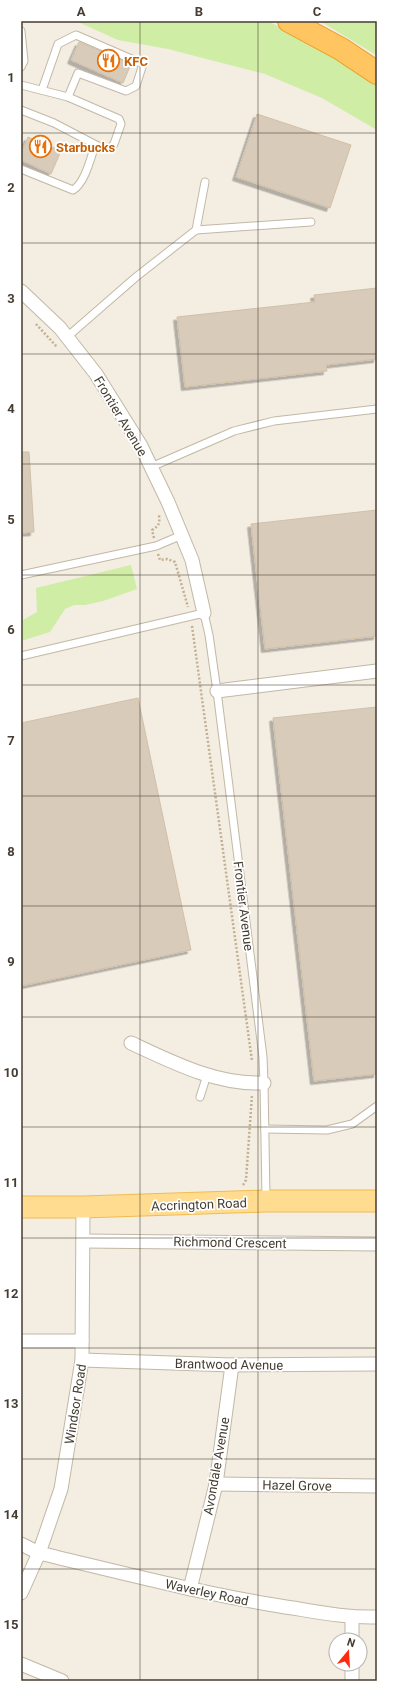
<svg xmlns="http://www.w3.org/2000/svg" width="398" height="1702" font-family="Roboto,sans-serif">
<defs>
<filter id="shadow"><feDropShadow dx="-3.5" dy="3.5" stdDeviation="0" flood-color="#0004"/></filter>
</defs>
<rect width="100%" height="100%" fill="#f3ede2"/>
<g fill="#cfeda5">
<polygon points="76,21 267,21 288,31 359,72 377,84 377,130 322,98 265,74 168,49 118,40"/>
<polygon points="320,21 377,21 377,55 376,55"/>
<polygon points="131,565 137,589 103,601 85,605 74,605 65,609 50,632 21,641 21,621 37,612 36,588"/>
</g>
<g fill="#d9cbb9" stroke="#d1c0a8" filter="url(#shadow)">
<polygon points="79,42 131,64 123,83 71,60"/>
<polygon points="257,114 351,145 330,208 236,177"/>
<polygon points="28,137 61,151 51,174 21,160 21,153"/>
<polygon points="377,288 377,359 326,365 327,371 185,387 177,317 315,302 314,295"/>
<polygon points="21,452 29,452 34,532 21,533"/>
<polygon points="377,510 377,636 265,649 251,524"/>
<polygon points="138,698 191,950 21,986 21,723"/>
<polygon points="377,707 377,1074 314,1081 273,718"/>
</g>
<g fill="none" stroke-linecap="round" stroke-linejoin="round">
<defs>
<g id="lane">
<polyline points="21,31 24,61 21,67"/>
<polyline points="21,85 68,97 119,119 121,124 114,144 110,148 102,148 54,123 21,110"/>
<polyline points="42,90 58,44 76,35 143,64 136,86 126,91 78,73 68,97"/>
<path d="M21,169L73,190C85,183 91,157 95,145"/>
<polyline points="196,230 205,182"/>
<polyline points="67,337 136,277 196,230 311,222"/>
<polyline points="151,467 234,431 274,421 377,409"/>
<polyline points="21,575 156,546 182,535"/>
<polyline points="21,656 204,613 209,635 217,691 263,1057 264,1083 266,1199"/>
<polyline points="200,1097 207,1075"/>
<polyline points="265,1129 327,1130 352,1124 377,1106"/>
</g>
<g id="street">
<polyline points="21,291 60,328 96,374 141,446 168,502 192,560 204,613"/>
<polyline points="217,691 377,671"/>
<path d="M131,1043C174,1063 217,1085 264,1083"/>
<polyline points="83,1241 377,1244"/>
<polyline points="21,1341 82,1341"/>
<polyline points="82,1360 232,1365 377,1364"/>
<polyline points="216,1484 377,1486"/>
<path d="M21,1544L39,1553C119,1572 199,1593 280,1606C313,1611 344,1618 377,1617"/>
<polyline points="190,1589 216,1484 232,1365"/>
<polyline points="21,1593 39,1553 61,1489 82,1360 83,1207"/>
<polyline points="352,1640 352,1618"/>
<polyline points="21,1664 62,1681"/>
<polyline points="352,1681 352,1664"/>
</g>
<polyline id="primary" points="21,1207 83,1207 266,1201 377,1201"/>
<polyline id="highway" points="289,21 341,49 377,73"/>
</defs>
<use href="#lane" stroke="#c2b8a6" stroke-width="9"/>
<use href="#street" stroke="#c2b8a6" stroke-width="15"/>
<use href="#primary" stroke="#f1bc52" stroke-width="23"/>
<use href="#highway" stroke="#ef9c20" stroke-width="24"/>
<g stroke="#c3b093" stroke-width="2.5" stroke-dasharray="2 2" stroke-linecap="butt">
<polyline points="36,324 57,347"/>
<path d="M154,538L152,530C159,526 160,523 159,515"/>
<polyline points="158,554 160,560 167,559 175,562 188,607"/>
<polyline points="192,626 252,1061"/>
<polyline points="243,1185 246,1180 252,1095"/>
</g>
<use href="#lane" stroke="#fff" stroke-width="7"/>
<use href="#street" stroke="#fff" stroke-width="13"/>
<use href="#primary" stroke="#ffdc8f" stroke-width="21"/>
<use href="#highway" stroke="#ffc561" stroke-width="22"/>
</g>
<path fill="none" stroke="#453d32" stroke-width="1" stroke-opacity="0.55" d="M140,21V1681M258,21V1681M21,133H377M21,243H377M21,354H377M21,464H377M21,575H377M21,685H377M21,796H377M21,906H377M21,1017H377M21,1127H377M21,1238H377M21,1348H377M21,1459H377M21,1569H377"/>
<defs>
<symbol id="restaurant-ring" viewBox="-11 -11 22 22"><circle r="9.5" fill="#fff" stroke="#e8710a" stroke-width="1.5"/><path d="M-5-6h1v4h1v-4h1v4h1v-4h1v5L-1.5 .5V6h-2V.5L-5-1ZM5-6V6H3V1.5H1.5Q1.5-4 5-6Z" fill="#e8710a"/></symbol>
</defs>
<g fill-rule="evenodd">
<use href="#restaurant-ring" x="96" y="48" width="25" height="25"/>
<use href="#restaurant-ring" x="28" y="134" width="25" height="25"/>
</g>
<g text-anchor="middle" stroke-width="3.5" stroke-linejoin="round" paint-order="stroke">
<g font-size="13" font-weight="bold" fill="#c56008" stroke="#fff" text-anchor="start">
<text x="124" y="66">KFC</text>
<text x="56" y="152">Starbucks</text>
</g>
<g font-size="13" fill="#453d32" stroke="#fff">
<text transform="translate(121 416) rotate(59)" y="5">Frontier Avenue</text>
<text transform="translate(244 906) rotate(83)" y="5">Frontier Avenue</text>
<text transform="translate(199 1204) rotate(-2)" y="5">Accrington Road</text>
<text transform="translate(230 1242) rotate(1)" y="5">Richmond Crescent</text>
<text transform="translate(229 1364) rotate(1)" y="5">Brantwood Avenue</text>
<text transform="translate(75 1404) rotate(-81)" y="5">Windsor Road</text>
<text transform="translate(216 1466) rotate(-80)" y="5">Avondale Avenue</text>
<text transform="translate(297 1485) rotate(1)" y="5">Hazel Grove</text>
<text transform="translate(207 1592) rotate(12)" y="5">Waverley Road</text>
</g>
</g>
<rect width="398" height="1702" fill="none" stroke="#ffffff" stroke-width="44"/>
<g transform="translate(348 1652) rotate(18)"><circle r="19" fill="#ffffff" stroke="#b5b1ad"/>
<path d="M0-3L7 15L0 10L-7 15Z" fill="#ff2a0d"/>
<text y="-6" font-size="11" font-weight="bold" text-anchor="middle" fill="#453d32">N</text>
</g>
<rect x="22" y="22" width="354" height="1658" fill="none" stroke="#453d32" stroke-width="1.5"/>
<g font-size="13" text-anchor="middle" font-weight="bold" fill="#453d32">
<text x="81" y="16">A</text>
<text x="199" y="16">B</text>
<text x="317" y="16">C</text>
<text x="11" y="82">1</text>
<text x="11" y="192">2</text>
<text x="11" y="303">3</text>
<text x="11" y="413">4</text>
<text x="11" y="524">5</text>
<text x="11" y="634">6</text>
<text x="11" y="745">7</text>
<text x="11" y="856">8</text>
<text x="11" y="966">9</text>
<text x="11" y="1077">10</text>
<text x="11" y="1187">11</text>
<text x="11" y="1298">12</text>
<text x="11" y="1408">13</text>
<text x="11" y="1519">14</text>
<text x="11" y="1629">15</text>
</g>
</svg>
